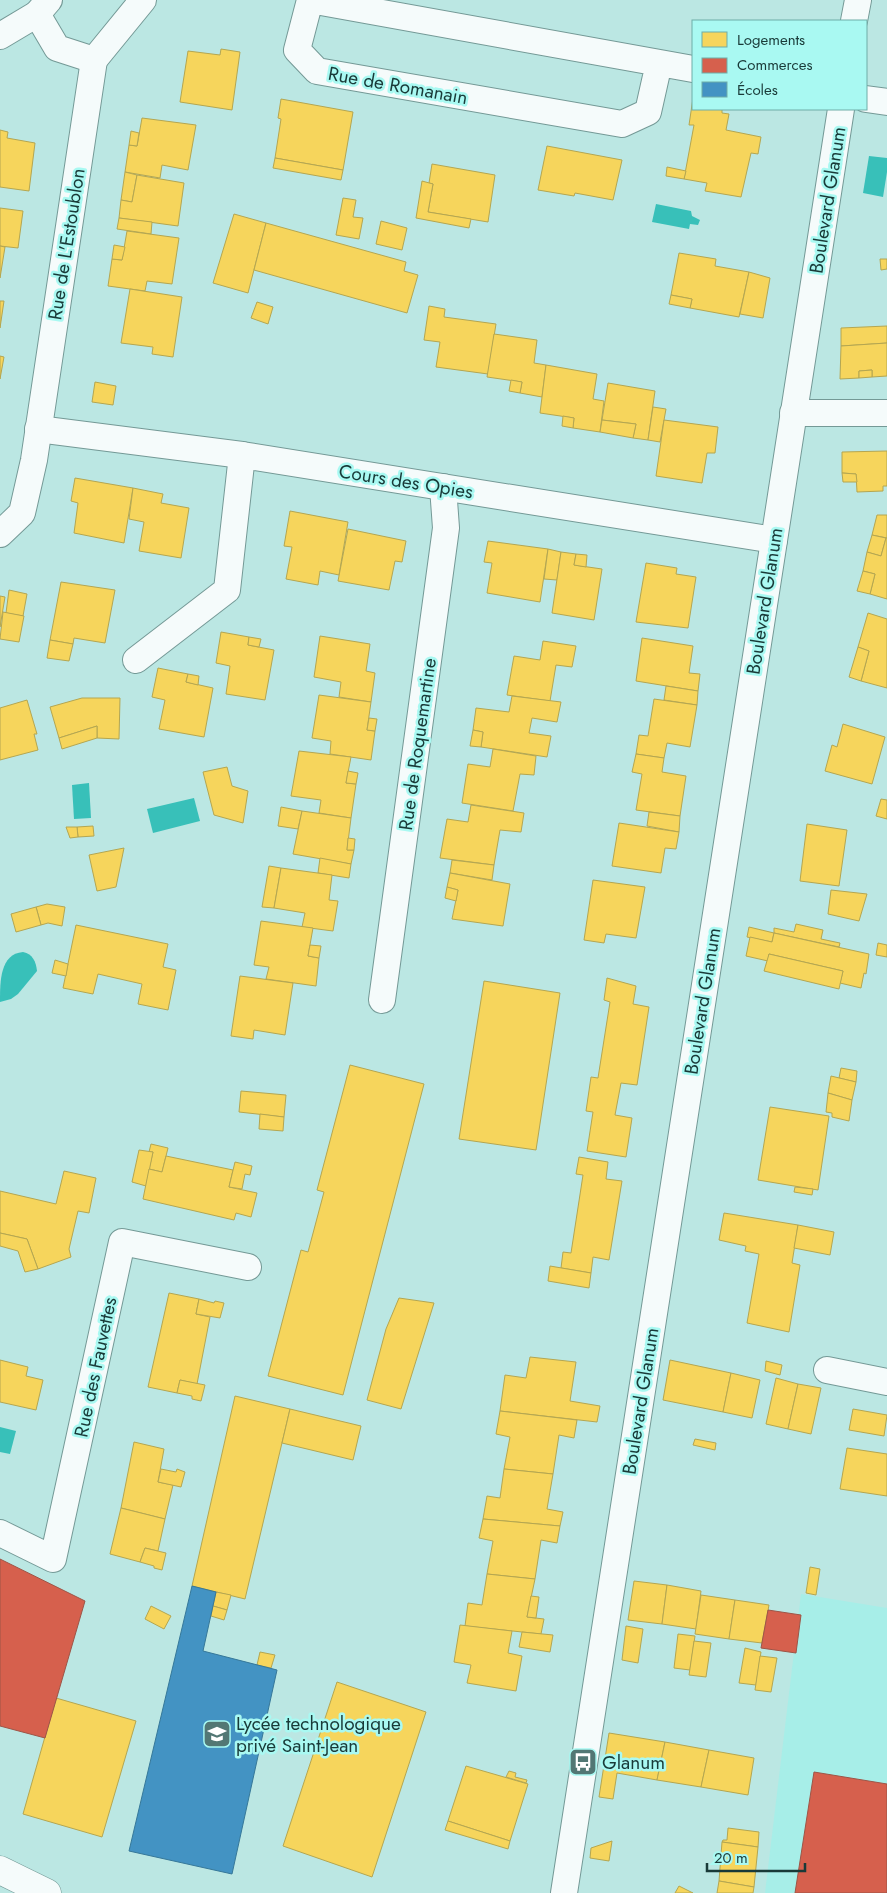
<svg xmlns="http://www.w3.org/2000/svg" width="887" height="1893" font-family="Jost,sans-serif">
<rect width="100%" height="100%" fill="#bbe7e3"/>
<polygon fill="#a7eee8" points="801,1594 887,1608 887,1893 765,1893"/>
<g fill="#38c0b9">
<polygon points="869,156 887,158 887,172 883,197 863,193"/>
<polygon points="656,204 691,211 692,216 700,220 698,225 690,224 689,229 652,222"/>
<polygon points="89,783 91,818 74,819 72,785"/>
<polygon points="194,798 200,821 153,833 147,809"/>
<path d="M23,952C33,954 36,962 37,971L18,994L11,999L0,1002C0,981 0,954 23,952Z"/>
<polygon points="0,1427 16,1431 10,1454 0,1452"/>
</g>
<g fill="#f6d55c" stroke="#b4a651">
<polygon points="221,49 240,52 232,110 180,102 188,51 220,55"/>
<polygon points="693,98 693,109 722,109 722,113 729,114 726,130 761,137 758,154 751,153 741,197 705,191 707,183 684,179 694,125 689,125"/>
<polygon points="281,99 353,112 343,170 275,158 281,119 278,118"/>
<polygon points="142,118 196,125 188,170 162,165 160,178 125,172 129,145 137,146"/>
<polygon points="0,130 8,132 7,138 35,143 29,191 0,187"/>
<polygon points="131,131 139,133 137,146 129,145"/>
<polygon points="547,146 622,160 613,200 575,193 574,196 538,190"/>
<polygon points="275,158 343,170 341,180 273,168"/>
<polygon points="432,164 495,175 488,222 428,212 433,184 429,183"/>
<polygon points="667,167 686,171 684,179 666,176"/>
<polygon points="125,172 137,175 132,202 121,200"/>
<polygon points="137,175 184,183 178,226 119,218 121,200 132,202"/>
<polygon points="422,181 433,184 428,212 471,219 469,228 416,218"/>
<polygon points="343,198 356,200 353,217 363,218 359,239 336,235"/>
<polygon points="0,208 23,211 18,248 0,246"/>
<polygon points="234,214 266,223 248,293 213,283"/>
<polygon points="119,218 152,222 151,234 117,229"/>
<polygon points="381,221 407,228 402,250 376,244"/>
<polygon points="266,223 406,262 404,271 418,275 407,313 254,270"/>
<polygon points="127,231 179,238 172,284 147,281 145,291 108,286 112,259 122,260"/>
<polygon points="114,245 125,247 122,260 112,259"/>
<polygon points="0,246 5,247 0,278"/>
<polygon points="679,253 716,259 715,266 749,272 739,317 690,308 692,299 671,295"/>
<polygon points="880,259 887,259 887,269 881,270"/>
<polygon points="749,272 770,278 763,318 740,314"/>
<polygon points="130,289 182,297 173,357 152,354 153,347 121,343"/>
<polygon points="671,295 692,299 690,308 669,304"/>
<polygon points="0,301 4,301 0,328"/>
<polygon points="257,302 273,307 268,324 251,318"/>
<polygon points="429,306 445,309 444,317 496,324 488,374 436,367 440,342 424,340"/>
<polygon points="887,326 887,343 841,346 841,328"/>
<polygon points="494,334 537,340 534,363 546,365 542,397 520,393 522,382 487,377"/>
<polygon points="887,343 887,376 872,377 872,370 859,371 859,378 840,379 841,346"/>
<polygon points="0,356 4,357 0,379"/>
<polygon points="546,365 597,374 593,399 604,401 600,432 573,428 574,418 540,413"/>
<polygon points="872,370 872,377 859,378 859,371"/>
<polygon points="511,380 522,382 520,393 509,391"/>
<polygon points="95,382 116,386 113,405 92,402"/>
<polygon points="608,383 655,391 648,440 633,438 636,424 602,420"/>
<polygon points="653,407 666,409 660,442 648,440"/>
<polygon points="563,416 574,418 573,428 562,426"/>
<polygon points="602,420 636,424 633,438 600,432"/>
<polygon points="664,420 718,427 715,453 707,453 702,483 656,476"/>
<polygon points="887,451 887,486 883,486 883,491 857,492 856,474 842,473 842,452"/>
<polygon points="842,473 856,474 857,482 843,482"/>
<polygon points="75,478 133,488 124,543 74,533 78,503 71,501"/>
<polygon points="133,488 163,494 161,503 189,508 181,558 139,551 144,522 129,519"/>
<polygon points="290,511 348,522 339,575 320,571 318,585 286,579 292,547 284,546"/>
<polygon points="877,515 887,515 887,538 872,535"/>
<polygon points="348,529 406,541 402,562 395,561 389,590 338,581"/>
<polygon points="872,535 886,538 881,556 867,552"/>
<polygon points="886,538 887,538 887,599 870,594 875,574 863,571 867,552 881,556"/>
<polygon points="488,541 548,549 540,602 487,593 492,563 484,562"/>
<polygon points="548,549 561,552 557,580 544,579"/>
<polygon points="561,552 576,554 574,565 602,569 594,620 552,613"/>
<polygon points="576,554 587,555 586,567 574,565"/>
<polygon points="646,563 677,568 676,574 696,577 688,628 636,622"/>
<polygon points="863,571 875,574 870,594 857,591"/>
<polygon points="61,582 115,590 105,643 74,638 73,644 50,640"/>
<polygon points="9,590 27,594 23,616 6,613"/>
<polygon points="0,596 5,597 0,627"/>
<polygon points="3,612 24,616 19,642 0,639"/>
<polygon points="868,613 887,619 887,688 861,681 869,651 858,647"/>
<polygon points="221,632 249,637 248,645 274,650 265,700 226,694 230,666 216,663"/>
<polygon points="320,636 370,644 366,671 375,673 371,702 339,697 341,682 314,677"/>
<polygon points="249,637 261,639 259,647 248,645"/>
<polygon points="642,638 693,646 689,673 700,674 698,691 636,681"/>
<polygon points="50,640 73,644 69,661 47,658"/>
<polygon points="543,641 576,646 572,667 556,665 550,701 507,695 514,656 540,660"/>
<polygon points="858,647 869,651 861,681 849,677"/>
<polygon points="158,668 188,674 186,682 213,688 204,737 159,729 165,700 152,697"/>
<polygon points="188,674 199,676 198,685 186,682"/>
<polygon points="666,686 698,691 697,705 664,700"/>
<polygon points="319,695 371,702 367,730 375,731 371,760 330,754 331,741 312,738"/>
<polygon points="512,696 561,702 557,722 532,718 529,733 551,736 547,757 481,747 483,732 473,730 476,708 509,712"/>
<polygon points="82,698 120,698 119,739 97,738 97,726 59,738 50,707"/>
<polygon points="654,699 697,705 690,747 667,743 664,758 636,754 639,735 648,736"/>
<polygon points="27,700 37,734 34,734 38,750 0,760 0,708"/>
<polygon points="369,718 377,719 375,731 367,730"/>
<polygon points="843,724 885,737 872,784 825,771 832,745 837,747"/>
<polygon points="97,726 97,738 62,749 59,738"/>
<polygon points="473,730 483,732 481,747 470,746"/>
<polygon points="493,749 536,756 534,775 520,774 513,811 462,803 468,764 490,767"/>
<polygon points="299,751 351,757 346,783 356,784 351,818 319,813 321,800 291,796"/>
<polygon points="636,754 664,758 662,772 686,776 680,816 636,810 642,774 632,772"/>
<polygon points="227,767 232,786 248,791 243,823 214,815 203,772"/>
<polygon points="348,771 358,773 356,784 346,783"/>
<polygon points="881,799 887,800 887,819 876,816"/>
<polygon points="471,805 524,813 521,832 500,830 494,865 440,858 447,819 468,822"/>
<polygon points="281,807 302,811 298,829 278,826"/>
<polygon points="302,811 351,818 347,850 354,850 351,864 293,854"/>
<polygon points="649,812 680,816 679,832 647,826"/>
<polygon points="619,823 679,832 676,849 665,848 661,873 612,866"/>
<polygon points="807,824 847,830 839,886 800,881"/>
<polygon points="93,826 94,836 78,837 77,827"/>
<polygon points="66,827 77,827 78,837 70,838"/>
<polygon points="348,838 355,839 354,850 347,850"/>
<polygon points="124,848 116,887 97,891 89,855"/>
<polygon points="320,858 351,864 349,878 318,873"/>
<polygon points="452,860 494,865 492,880 450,873"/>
<polygon points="269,866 281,868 274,908 262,907"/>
<polygon points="281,868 332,875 329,900 338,901 333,931 302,927 305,913 274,908"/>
<polygon points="450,873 510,884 503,926 452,919 458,890 447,887"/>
<polygon points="593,880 645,887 636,938 606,934 604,943 584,940"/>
<polygon points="447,887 458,890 456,901 445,898"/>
<polygon points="831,890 867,894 859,921 828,914"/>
<polygon points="47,904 65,907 62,926 48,923 41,925 36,907"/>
<polygon points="36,907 41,925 16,932 11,914"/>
<polygon points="261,921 313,928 308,956 319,958 316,986 266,979 269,967 254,965"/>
<polygon points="796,924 823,930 821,939 840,943 839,947 774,933 774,928 794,932"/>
<polygon points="76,925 168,944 163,967 176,970 168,1010 138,1004 142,984 98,974 93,994 63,988"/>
<polygon points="749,927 774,933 772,942 747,937"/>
<polygon points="774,933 869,954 866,974 864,973 861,988 840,983 843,971 769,954 768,961 746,956 750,937 772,942"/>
<polygon points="878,943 887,945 887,957 876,955"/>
<polygon points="310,945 321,946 319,958 308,956"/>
<polygon points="769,954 843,971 839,989 764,971"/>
<polygon points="55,960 68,964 66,976 52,973"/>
<polygon points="240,976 293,983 285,1035 254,1030 253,1039 231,1036"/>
<polygon points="607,978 636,986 633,1004 649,1007 637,1085 621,1083 615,1115 632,1118 626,1157 587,1151 593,1112 586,1111 591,1077 598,1078 610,1002 604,1000"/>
<polygon points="484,981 560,993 536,1150 459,1139"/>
<polygon points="350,1065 424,1084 343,1395 268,1376 301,1250 308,1252 324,1192 317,1190"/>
<polygon points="841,1068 857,1071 856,1082 839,1078"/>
<polygon points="831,1076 856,1082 852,1100 828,1093"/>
<polygon points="241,1091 286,1095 284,1117 239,1112"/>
<polygon points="828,1093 852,1100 849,1121 832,1117 832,1113 826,1112"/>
<polygon points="770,1107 829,1116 818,1190 758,1180"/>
<polygon points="260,1114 284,1117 283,1131 259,1129"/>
<polygon points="151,1144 168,1148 162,1172 149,1169 153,1152 149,1152"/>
<polygon points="139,1150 153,1152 146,1186 132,1182"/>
<polygon points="166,1156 233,1170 229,1187 257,1193 251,1217 236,1213 234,1220 143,1199 149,1169 162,1172"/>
<polygon points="579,1157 608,1162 606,1179 622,1181 609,1260 593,1257 591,1273 561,1268 563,1252 571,1253 583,1175 576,1174"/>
<polygon points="235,1162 252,1166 250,1175 245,1174 242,1189 229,1187"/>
<polygon points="64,1171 96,1178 89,1213 78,1211 69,1249 71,1257 38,1269 27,1239 0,1233 0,1191 56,1204"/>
<polygon points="795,1187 813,1189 812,1195 794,1192"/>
<polygon points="724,1213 798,1225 792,1263 800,1265 789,1332 747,1323 759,1254 745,1251 746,1246 719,1240"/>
<polygon points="798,1225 834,1232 830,1255 794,1248"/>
<polygon points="0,1233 27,1239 38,1269 25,1272 18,1251 0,1246"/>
<polygon points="550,1266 591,1273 589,1288 548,1281"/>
<polygon points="169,1293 199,1299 196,1314 210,1317 197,1384 180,1380 177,1393 148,1387"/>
<polygon points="399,1298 434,1303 401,1409 367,1400 386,1329"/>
<polygon points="199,1299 214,1303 215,1301 224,1303 220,1318 196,1314"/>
<polygon points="530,1357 576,1362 570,1401 600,1406 597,1422 500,1411 505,1375 526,1378"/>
<polygon points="0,1360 28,1367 26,1376 43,1380 36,1410 0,1402"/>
<polygon points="670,1360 731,1373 723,1412 663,1400"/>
<polygon points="766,1361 782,1365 780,1375 765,1371"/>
<polygon points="731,1373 760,1380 752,1418 723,1412"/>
<polygon points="776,1378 798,1384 788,1429 766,1424"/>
<polygon points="180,1380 205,1385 201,1401 192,1399 192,1396 177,1393"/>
<polygon points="798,1384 821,1388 811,1434 788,1429"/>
<polygon points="235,1396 290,1409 245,1599 192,1586"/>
<polygon points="290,1409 361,1426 353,1460 282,1443"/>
<polygon points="853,1409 887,1415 884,1436 849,1430"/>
<polygon points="500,1411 577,1420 574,1438 559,1435 553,1474 504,1469 510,1437 496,1434"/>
<polygon points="695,1439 716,1443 715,1450 693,1445"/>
<polygon points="134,1442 164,1449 158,1482 173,1485 165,1519 121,1508"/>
<polygon points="847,1448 887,1454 887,1496 840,1489"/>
<polygon points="161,1469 176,1472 177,1469 185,1472 181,1487 158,1482"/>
<polygon points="504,1469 553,1474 547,1509 563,1512 560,1526 483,1519 487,1496 500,1498"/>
<polygon points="121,1508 165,1519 158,1551 145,1548 140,1562 110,1554"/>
<polygon points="483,1519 560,1526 557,1543 541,1540 535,1579 487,1574 493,1541 479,1538"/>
<polygon points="145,1548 166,1553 162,1570 154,1568 154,1566 140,1562"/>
<polygon points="810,1567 820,1569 816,1595 806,1593"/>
<polygon points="487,1574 535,1579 527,1617 544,1619 541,1634 465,1626 468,1603 482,1605"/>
<polygon points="634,1581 667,1585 662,1624 628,1620"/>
<polygon points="667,1585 701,1591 696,1629 662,1624"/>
<polygon points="216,1592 231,1595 227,1610 213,1606"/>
<polygon points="701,1595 735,1600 729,1639 695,1634"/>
<polygon points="531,1596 539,1597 536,1618 527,1617"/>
<polygon points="735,1600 769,1605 762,1643 729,1639"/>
<polygon points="151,1606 171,1616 164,1629 145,1619"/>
<polygon points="213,1606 227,1610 224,1620 211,1616"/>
<polygon points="460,1625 512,1631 508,1653 522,1656 516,1691 467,1683 471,1665 454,1662"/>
<polygon points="626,1626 643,1629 638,1663 622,1660"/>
<polygon points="522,1632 553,1635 550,1652 519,1647"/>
<polygon points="678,1634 695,1636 690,1670 674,1668"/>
<polygon points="694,1641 711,1643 706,1677 689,1675"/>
<polygon points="745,1648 761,1652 756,1685 739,1683"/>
<polygon points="260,1652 275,1655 271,1668 257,1665"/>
<polygon points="760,1656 777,1658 771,1692 755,1690"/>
<polygon points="337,1682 426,1712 372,1877 283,1846"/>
<polygon points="56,1698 136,1721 102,1837 23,1814"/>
<polygon points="609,1733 665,1742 657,1780 617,1773 613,1799 599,1797"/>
<polygon points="665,1742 709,1750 701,1787 657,1780"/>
<polygon points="709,1750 754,1758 748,1795 701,1787"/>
<polygon points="466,1766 528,1784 510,1841 448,1821"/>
<polygon points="509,1771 516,1773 515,1777 527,1780 526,1783 506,1777"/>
<polygon points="448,1821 510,1841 508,1849 445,1830"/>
<polygon points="728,1828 759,1832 758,1847 722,1842 723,1840 727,1840"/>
<polygon points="612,1841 609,1861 590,1858 591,1848"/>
<polygon points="722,1842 758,1847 754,1887 719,1881"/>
<polygon points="719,1881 754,1887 753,1893 717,1893"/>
<polygon points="679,1886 693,1893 675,1893"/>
</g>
<g fill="#d6604d" stroke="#9d5547">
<polygon points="0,1559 85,1601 45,1738 0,1726"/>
<polygon points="768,1610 801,1615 796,1653 761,1648"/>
<polygon points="814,1772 887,1784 887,1893 795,1893"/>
</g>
<polygon fill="#4393c3" stroke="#367899" points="192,1586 216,1592 203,1651 277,1670 232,1874 129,1851"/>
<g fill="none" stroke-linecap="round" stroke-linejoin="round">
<defs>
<g id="minor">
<polyline points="49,0 37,14 57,48 94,60"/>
<polyline points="854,21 858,0"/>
<polyline points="0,36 37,14"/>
<polyline points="94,60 143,0"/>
<polyline points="659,63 648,112 622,124 317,71 297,50 310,0 693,69"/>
<polyline points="866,99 887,102"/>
<polyline points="793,413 887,413"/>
<polyline points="38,429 242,455 774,540"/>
<polyline points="0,534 22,513 34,460 94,60"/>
<polyline points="136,660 227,590 242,455"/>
<polyline points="382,1000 446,528 443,487"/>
<polyline points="827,1370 887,1382"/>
<polyline points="0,1533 53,1559 122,1242 248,1267"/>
<polyline points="564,1893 841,109"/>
</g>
<polyline id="primary" points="0,1870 47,1893"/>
</defs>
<use href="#minor" stroke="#749996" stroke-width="28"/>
<use href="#primary" stroke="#749996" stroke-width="29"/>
<use href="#minor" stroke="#f5fbfb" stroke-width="26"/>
<use href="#primary" stroke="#f5fbfb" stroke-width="28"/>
</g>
<defs>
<symbol id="school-square" viewBox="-11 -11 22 22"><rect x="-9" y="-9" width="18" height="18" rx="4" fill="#527774" stroke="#a9f9f2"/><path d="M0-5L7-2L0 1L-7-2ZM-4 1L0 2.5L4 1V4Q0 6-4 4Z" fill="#fff"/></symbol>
<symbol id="bus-square" viewBox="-11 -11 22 22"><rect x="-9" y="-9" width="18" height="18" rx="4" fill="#527774" stroke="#a9f9f2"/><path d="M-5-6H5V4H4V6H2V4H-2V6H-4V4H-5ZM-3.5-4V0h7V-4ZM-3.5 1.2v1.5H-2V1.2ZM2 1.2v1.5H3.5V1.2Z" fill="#fff"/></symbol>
</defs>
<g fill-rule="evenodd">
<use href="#school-square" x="201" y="1718" width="32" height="32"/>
<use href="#bus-square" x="567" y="1746" width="32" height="32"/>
</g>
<g text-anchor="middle" stroke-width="5" stroke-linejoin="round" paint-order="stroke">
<g font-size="19" fill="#193a38" stroke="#a9f9f2">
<text transform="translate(398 85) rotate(10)" y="7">Rue de Romanain</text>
<text transform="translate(827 200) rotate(-81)" y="7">Boulevard Glanum</text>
<text transform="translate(66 244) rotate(-81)" y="7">Rue de L'Estoublon</text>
<text transform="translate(406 481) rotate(9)" y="7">Cours des Opies</text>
<text transform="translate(764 601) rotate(-81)" y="7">Boulevard Glanum</text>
<text transform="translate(417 744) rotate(-82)" y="7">Rue de Roquemartine</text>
<text transform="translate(702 1001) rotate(-81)" y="7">Boulevard Glanum</text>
<text transform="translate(95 1367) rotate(-78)" y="7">Rue des Fauvettes</text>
<text transform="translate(640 1401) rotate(-81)" y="7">Boulevard Glanum</text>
</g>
<g font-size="19" fill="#193a38" stroke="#a9f9f2" text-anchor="start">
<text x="236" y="1730">Lycée technologique<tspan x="236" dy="22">privé Saint-Jean</tspan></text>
<text x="602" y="1769">Glanum</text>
</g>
</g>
<rect x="692" y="20" width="175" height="90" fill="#a9f9f2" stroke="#6fada8"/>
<rect x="702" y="32" width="25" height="15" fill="#f6d55c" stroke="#6fada8"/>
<text x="737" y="45" font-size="15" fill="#193a38">Logements</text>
<rect x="702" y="58" width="25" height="15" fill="#d6604d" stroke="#6fada8"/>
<text x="737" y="70" font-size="15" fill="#193a38">Commerces</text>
<rect x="702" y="82" width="25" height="15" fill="#4393c3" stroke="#6fada8"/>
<text x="737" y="95" font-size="15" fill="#193a38">Écoles</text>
<path d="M707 1863v8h98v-8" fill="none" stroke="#193a38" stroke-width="2.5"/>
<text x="714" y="1863" font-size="15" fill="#193a38" stroke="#a9f9f2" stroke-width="4" paint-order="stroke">20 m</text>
</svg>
